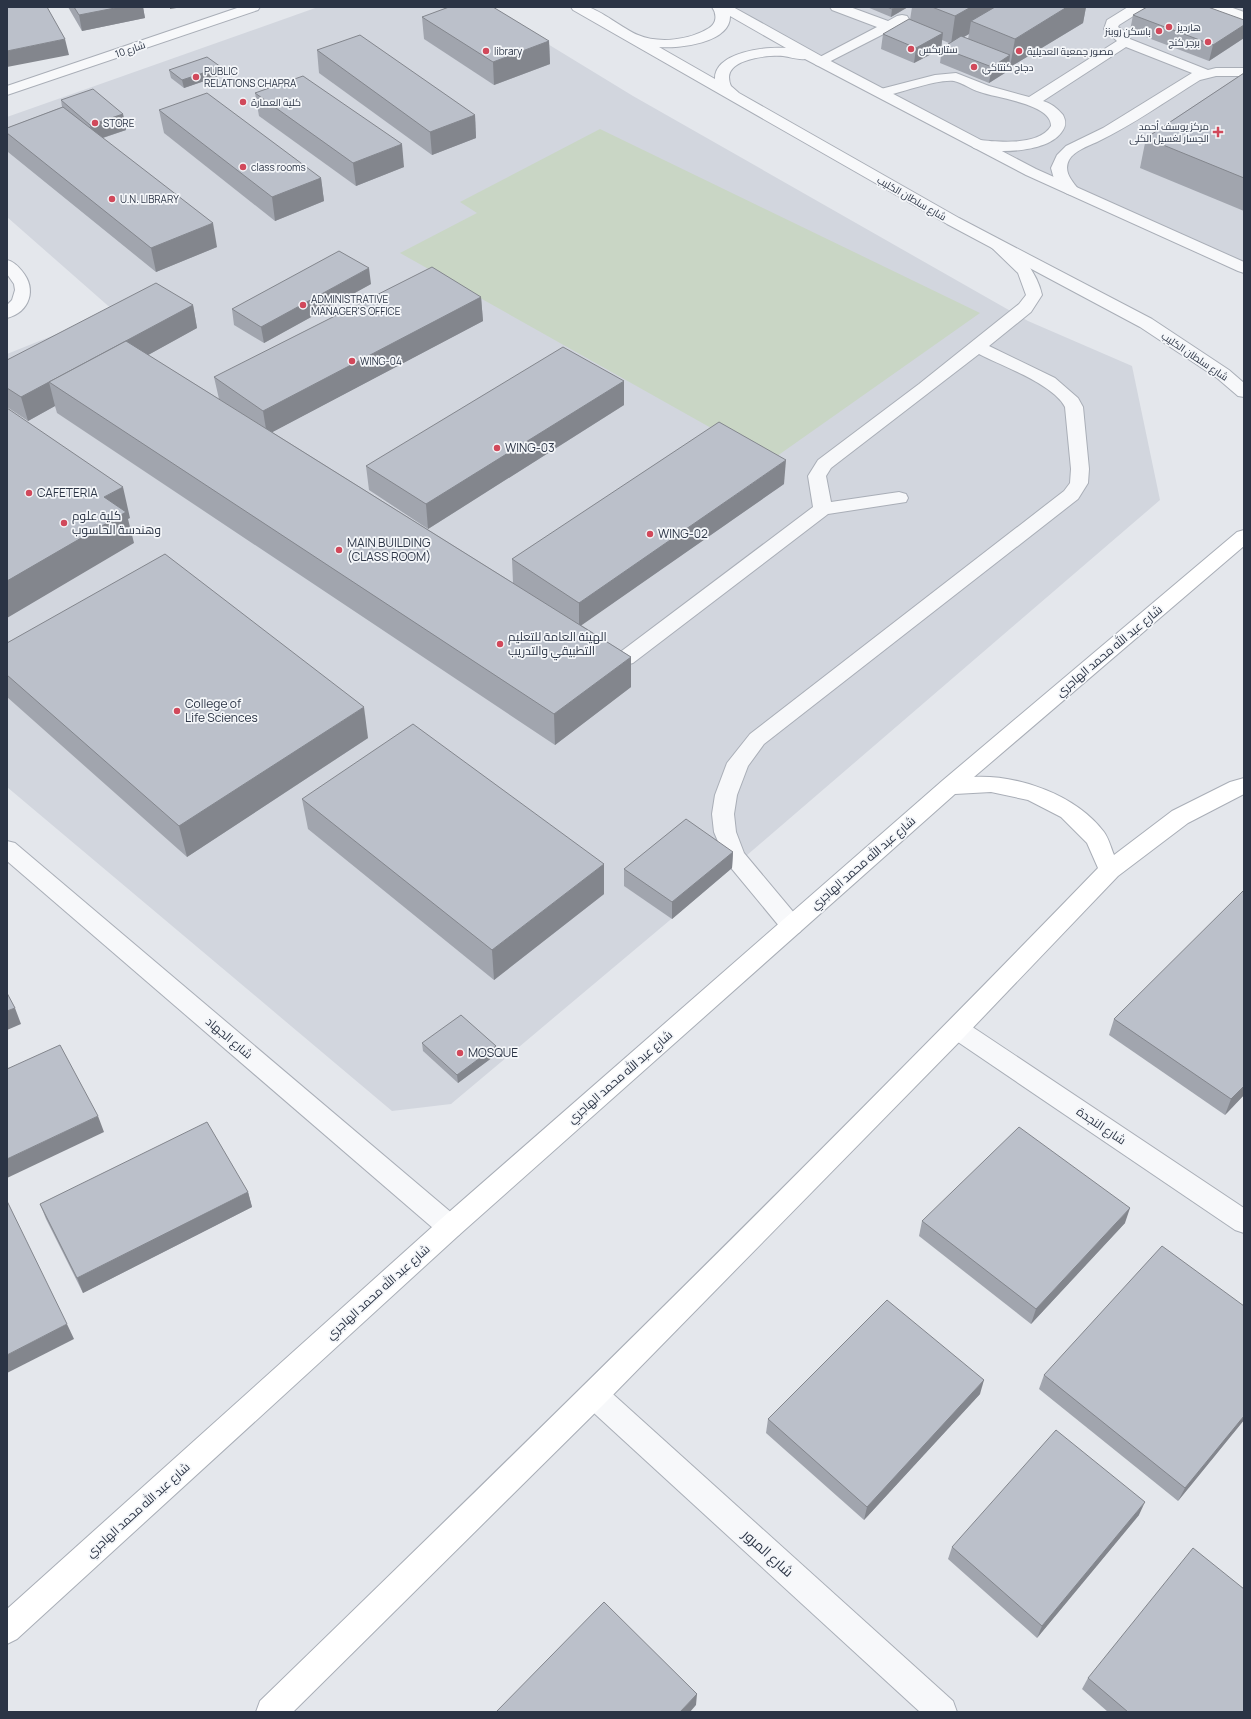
<svg xmlns="http://www.w3.org/2000/svg" width="1251" height="1719" font-family="Manrope,Cairo,sans-serif">
<rect width="100%" height="100%" fill="#e4e7ec"/>
<g fill="#d2d6de">
<polygon points="318,7 487,7 633,96 1028,321 1132,366 1160,500 732,868 451,1104 392,1111 7,787 7,354 114,311 7,217 7,117"/>
<polygon points="723,7 1244,7 1244,268 979,145"/>
</g>
<polygon fill="#c9d6c5" points="600,129 980,313 770,461 400,253 477,213 460,202"/>
<g fill="none" stroke-linecap="round" stroke-linejoin="round">
<defs>
<g id="service">
<polygon points="830,7 850,7 888,21 897,16 902,15 907,16 909,19 907,22 821,66 816,65 814,62 816,59 877,27 832,10"/>
<path d="M1128,7H1145L1143,10L1119,25L1118,27L1126,32L1130,39L1208,70L1216,68H1244V76H1216L1200,80C1166,101 1133,125 1097,142C1088,146 1074,151 1069,160C1063,172 1072,181 1079,190L1076,193L1071,195L1066,193L1054,179L1051,168L1057,155L1066,146L1103,128L1192,73L1126,47L1043,101C1051,103 1058,109 1063,115C1066,121 1066,125 1063,130C1050,153 997,154 974,148L971,145L974,142L979,140C999,142 1039,146 1051,126C1052,104 996,98 980,92C972,90 963,83 954,81C937,79 900,93 882,97L877,96L875,93L877,90L935,75L956,73L989,86L1029,97L1117,41L1104,29L1107,20Z"/>
<polygon points="1210,7 1230,7 1244,12 1244,21 1212,10"/>
<path d="M997,240C1018,245 1038,275 1042,295L1031,312L989,346L1055,378L1078,398L1083,407L1089,469L1088,483L1078,499L764,744L748,766L737,795L734,814L736,832L744,853L800,920L803,926L800,932L792,935L784,932L727,863L714,832L712,814L715,795L727,763L750,734L1064,491L1070,483L1071,469L1065,407C1053,384 1002,366 979,354L831,468L826,476L831,502L899,492L906,494L908,498L906,502L828,514L633,663L626,665L619,663L616,658L619,653L813,507L808,476L818,460L919,384L1019,304L1026,295L1018,273L989,245L991,242Z"/>
</g>
<g id="minor">
<polygon points="240,7 260,7 258,10 7,95 7,86"/>
<path d="M7,260C14,262 18,266 22,271C37,289 30,312 7,318V305L12,300L15,290L14,284L7,274Z"/>
<polygon points="7,841 15,843 459,1219 463,1227 459,1235 450,1238 441,1235 7,861"/>
<polygon points="957,1019 965,1022 1244,1208 1244,1233 1235,1230 949,1036 945,1029 949,1022"/>
<polygon points="594,1382 604,1386 953,1701 957,1712 920,1712 584,1404 580,1395 584,1386"/>
</g>
<path id="tertiary" d="M571,7C576,7 582,6 587,7C599,9 625,30 638,35C659,44 690,40 709,28C717,23 717,14 712,7H733L823,57L1036,169L1244,262V273L1238,271L1026,175L805,59C798,60 790,57 783,56C770,55 730,58 729,77C729,80 730,84 731,86L739,93L959,218L1152,319L1229,370L1244,383V397L1238,396L1217,378L1140,327L947,224L573,10ZM730,16L786,48C767,46 714,52 715,79L659,47C678,49 731,43 730,16Z"/>
<path id="secondary" d="M1244,530V546L974,777C1020,775 1076,795 1104,832C1109,839 1111,848 1114,855L1172,811L1230,782L1244,778V794L1188,823L1118,876L965,1036L604,1404L293,1712H256L260,1701C543,1427 824,1151 1098,868L1087,843L1061,817L1028,800L991,792L955,794L459,1235L17,1639L7,1644V1609L441,1219L942,781L1237,532Z"/>
</defs>
<use href="#service" stroke="#a9aeb7" stroke-width="2"/>
<use href="#minor" stroke="#a9aeb7" stroke-width="2"/>
<use href="#tertiary" stroke="#a9aeb7" stroke-width="2"/>
<use href="#secondary" stroke="#a9aeb7" stroke-width="2"/>
<use href="#service" fill="#f7f8fa" fill-rule="evenodd"/>
<use href="#minor" fill="#f7f8fa" fill-rule="evenodd"/>
<use href="#tertiary" fill="#f7f8fa" fill-rule="evenodd"/>
<use href="#secondary" fill="#fff" fill-rule="evenodd"/>
</g>
<g fill="#a1a5ae" fill-rule="evenodd">
<polygon points="68,7 143,7 145,18 82,31"/>
<polygon points="867,7 908,7 891,17"/>
<path d="M912,7H1086L1083,23L1010,67H1008V71L989,83L940,63L942,48L949,43L942,40L941,49L914,63L881,49L883,34L910,20ZM969,34L968,39L964,37Z"/>
<polygon points="1133,15 1244,20 1244,38 1209,61 1130,31"/>
<polygon points="422,17 549,41 550,64 494,85 424,39"/>
<polygon points="317,50 475,115 476,138 432,155 319,73"/>
<polygon points="169,70 222,75 184,88 171,78"/>
<polygon points="1244,73 1244,211 1140,168 1146,138"/>
<polygon points="255,93 404,167 356,186 259,116"/>
<polygon points="61,100 123,114 126,130 103,138 217,247 156,272 8,152 7,147 7,128 62,107"/>
<polygon points="159,110 321,178 324,201 275,221 164,133"/>
<polygon points="371,284 264,343 234,325 232,309"/>
<polygon points="481,297 483,321 272,432 513,583 512,559 784,484 581,625 631,657 631,687 555,745 57,413 55,406 28,421 7,407 7,360 193,305 197,328 148,355 219,399 214,377"/>
<polygon points="624,381 624,405 428,529 369,490 366,466"/>
<polygon points="7,643 368,738 187,857 7,697"/>
<polygon points="302,799 604,864 604,894 494,980 308,829"/>
<polygon points="733,852 732,868 672,919 624,886 624,869"/>
<polygon points="1114,1019 1244,1095 1225,1115 1109,1035"/>
<polygon points="422,1043 497,1054 458,1083 423,1051"/>
<polygon points="248,1192 252,1207 83,1293 46,1219 40,1204"/>
<polygon points="922,1221 1125,1223 1031,1324 919,1236"/>
<polygon points="1044,1375 1244,1420 1178,1501 1039,1389"/>
<polygon points="980,1394 864,1520 766,1433 768,1419"/>
<polygon points="1139,1515 1037,1638 948,1559 952,1547"/>
<polygon points="1088,1678 1244,1712 1108,1712 1082,1689"/>
</g>
<g fill="#83868d">
<polygon points="120,7 143,7 145,18 82,31 79,15"/>
<polygon points="170,7 183,7 170,9"/>
<polygon points="895,7 908,7 891,17 892,9"/>
<polygon points="971,7 1015,7 971,21 969,34 951,44 955,16"/>
<polygon points="1067,7 1086,7 1083,23 1010,67 1015,39"/>
<polygon points="1244,25 1244,38 1209,61 1213,45"/>
<polygon points="943,33 941,49 914,63 916,48"/>
<polygon points="65,39 69,55 7,67 7,51"/>
<polygon points="549,41 550,64 494,85 493,62"/>
<polygon points="1010,55 1008,71 989,83 992,67"/>
<polygon points="221,67 222,75 184,88 182,80"/>
<polygon points="123,114 126,130 93,141 90,125"/>
<polygon points="475,115 476,138 432,155 430,132"/>
<polygon points="402,144 404,167 356,186 353,163"/>
<polygon points="321,178 324,201 275,221 272,197"/>
<polygon points="213,223 217,247 156,272 151,248"/>
<polygon points="369,268 371,284 264,343 261,327"/>
<polygon points="481,297 483,321 267,435 263,411"/>
<polygon points="193,305 197,328 72,397 49,382 55,406 28,421 21,397"/>
<polygon points="624,381 624,405 428,529 426,504"/>
<polygon points="786,460 784,484 579,627 579,603"/>
<polygon points="123,487 130,518 128,519 134,543 7,618 7,581 104,497"/>
<polygon points="631,657 631,687 555,745 554,714"/>
<polygon points="364,707 368,738 187,857 179,826"/>
<polygon points="733,852 732,868 672,919 672,902"/>
<polygon points="604,864 604,894 494,980 492,950"/>
<polygon points="15,1008 21,1024 7,1030 7,1011"/>
<polygon points="496,1046 497,1054 458,1083 457,1075"/>
<polygon points="1244,1086 1244,1095 1225,1115 1231,1099"/>
<polygon points="98,1116 104,1132 7,1178 7,1159"/>
<polygon points="248,1192 252,1207 83,1293 77,1278"/>
<polygon points="1130,1208 1125,1223 1031,1324 1036,1309"/>
<polygon points="67,1324 74,1339 7,1373 7,1355"/>
<polygon points="984,1380 980,1394 864,1520 867,1507"/>
<polygon points="1244,1416 1244,1420 1178,1501 1185,1488"/>
<polygon points="1145,1502 1139,1515 1037,1638 1042,1626"/>
<polygon points="697,1694 696,1705 690,1712 680,1712"/>
</g>
<g fill="#bbc0ca" stroke="#83868d">
<polygon points="7,7 47,7 65,39 7,51"/>
<polygon points="74,7 120,7 79,15"/>
<polygon points="449,7 493,7 549,41 493,62 422,17"/>
<polygon points="887,7 895,7 892,9"/>
<polygon points="932,7 971,7 955,16"/>
<polygon points="995,7 1067,7 1015,39 971,21"/>
<polygon points="1147,7 1208,7 1244,20 1244,25 1213,45 1133,15"/>
<polygon points="909,19 943,33 916,48 883,34"/>
<polygon points="360,35 475,115 430,132 317,50"/>
<polygon points="961,36 1010,55 992,67 942,48"/>
<polygon points="207,57 221,67 182,80 169,70"/>
<polygon points="1244,73 1244,178 1146,138"/>
<polygon points="303,76 402,144 353,163 255,93"/>
<polygon points="93,89 123,114 90,125 61,100"/>
<polygon points="207,93 321,178 272,197 159,110"/>
<polygon points="63,107 213,223 151,248 7,133 7,128"/>
<polygon points="339,251 369,268 261,327 232,309"/>
<polygon points="432,267 481,297 263,411 214,377"/>
<polygon points="156,283 193,305 21,397 7,388 7,360"/>
<polygon points="126,341 631,657 554,714 49,382"/>
<polygon points="563,347 624,381 426,504 366,466"/>
<polygon points="7,408 123,487 104,497 126,512 7,581"/>
<polygon points="719,422 786,460 579,603 512,559"/>
<polygon points="165,554 364,707 179,826 7,675 7,643"/>
<polygon points="413,724 604,864 492,950 302,799"/>
<polygon points="686,819 733,852 672,902 624,869"/>
<polygon points="1244,890 1244,1086 1231,1099 1114,1019"/>
<polygon points="7,993 15,1008 7,1011"/>
<polygon points="461,1015 496,1046 457,1075 422,1043"/>
<polygon points="60,1045 98,1116 7,1159 7,1069"/>
<polygon points="207,1122 248,1192 77,1278 40,1204"/>
<polygon points="1019,1127 1130,1208 1036,1309 922,1221"/>
<polygon points="7,1201 67,1324 7,1355"/>
<polygon points="1162,1246 1244,1306 1244,1416 1185,1488 1044,1375"/>
<polygon points="887,1300 984,1380 867,1507 768,1419"/>
<polygon points="1056,1430 1145,1502 1042,1626 952,1547"/>
<polygon points="1193,1548 1244,1589 1244,1712 1128,1712 1088,1678"/>
<polygon points="604,1602 697,1694 680,1712 496,1712"/>
</g>
<g fill="#d1495b" stroke="#f4f6f9" stroke-width="1.5">
<circle cx="1169" cy="27" r="4"/>
<circle cx="1159" cy="31" r="4"/>
<circle cx="1208" cy="42" r="4"/>
<circle cx="911" cy="49" r="4"/>
<circle cx="486" cy="51" r="4"/>
<circle cx="1019" cy="51" r="4"/>
<circle cx="974" cy="67" r="4"/>
<circle cx="196" cy="77" r="4"/>
<circle cx="243" cy="102" r="4"/>
<circle cx="95" cy="123" r="4"/>
<path d="M1216 126h4v4h4v4h-4v4h-4v-4h-4v-4h4z"/>
<circle cx="243" cy="167" r="4"/>
<circle cx="112" cy="199" r="4"/>
<circle cx="303" cy="305" r="4"/>
<circle cx="352" cy="361" r="4"/>
<circle cx="497" cy="448" r="4"/>
<circle cx="29" cy="493" r="4"/>
<circle cx="64" cy="523" r="4"/>
<circle cx="650" cy="534" r="4"/>
<circle cx="339" cy="550" r="4"/>
<circle cx="500" cy="644" r="4"/>
<circle cx="177" cy="711" r="4"/>
<circle cx="460" cy="1053" r="4"/>
</g>
<g text-anchor="middle" stroke-width="3.5" stroke-linejoin="round" paint-order="stroke">
<g font-size="10" fill="#2b3445" stroke="#f4f6f9" text-anchor="start">
<text x="1177" y="31">هارديز</text>
<text x="1151" y="35" text-anchor="end">باسكن روبنز</text>
<text x="1200" y="46" text-anchor="end">برجر كنج</text>
<text x="919" y="53">ستاربكس</text>
<text x="494" y="55">library</text>
<text x="1027" y="55">مصور جمعية العديلية</text>
<text x="982" y="71">دجاج كنتاكي</text>
<text x="204" y="75">PUBLIC<tspan x="204" dy="12">RELATIONS CHAPRA</tspan></text>
<text x="251" y="106">كلية العمارة</text>
<text x="103" y="127">STORE</text>
<text x="1209" y="130" text-anchor="end">مركز يوسف أحمد<tspan x="1209" dy="12">الجسار لغسيل الكلى</tspan></text>
<text x="251" y="171">class rooms</text>
<text x="120" y="203">U.N. LIBRARY</text>
<text x="311" y="303">ADMINISTRATIVE<tspan x="311" dy="12">MANAGER'S OFFICE</tspan></text>
<text x="360" y="365">WING-04</text>
</g>
<g font-size="10" fill="#2b3445" stroke="#f4f6f9">
<text transform="translate(130 49) rotate(-19)" y="4">شارع 10</text>
<text transform="translate(912 198) rotate(30)" y="4">شارع سلطان الكليب</text>
<text transform="translate(1195 356) rotate(34)" y="4">شارع سلطان الكليب</text>
</g>
<g font-size="12" fill="#2b3445" stroke="#f4f6f9" text-anchor="start">
<text x="505" y="452">WING-03</text>
<text x="37" y="497">CAFETERIA</text>
<text x="72" y="520">كلية علوم<tspan x="72" dy="14">وهندسة الحاسوب</tspan></text>
<text x="658" y="538">WING-02</text>
<text x="347" y="547">MAIN BUILDING<tspan x="347" dy="14">(CLASS ROOM)</tspan></text>
<text x="508" y="641">الهيئة العامة للتعليم<tspan x="508" dy="14">التطبيقي والتدريب</tspan></text>
<text x="185" y="708">College of<tspan x="185" dy="14">Life Sciences</tspan></text>
<text x="468" y="1057">MOSQUE</text>
</g>
<g font-size="12" fill="#2b3445" stroke="#f4f6f9">
<text transform="translate(1109 651) rotate(-40)" y="4">شارع عبد الله محمد الهاجري</text>
<text transform="translate(863 863) rotate(-41)" y="4">شارع عبد الله محمد الهاجري</text>
<text transform="translate(229 1038) rotate(40)" y="4">شارع الجهاد</text>
<text transform="translate(620 1077) rotate(-41)" y="4">شارع عبد الله محمد الهاجري</text>
<text transform="translate(1101 1126) rotate(34)" y="4">شارع النجدة</text>
<text transform="translate(378 1292) rotate(-42)" y="4">شارع عبد الله محمد الهاجري</text>
<text transform="translate(138 1510) rotate(-42)" y="4">شارع عبد الله محمد الهاجري</text>
</g>
<g font-size="14" fill="#2b3445" stroke="#f4f6f9">
<text transform="translate(768 1553) rotate(42)" y="5">شارع المرور</text>
</g>
</g>
<rect width="1251" height="1719" fill="none" stroke="#2b3445" stroke-width="16"/>
</svg>
